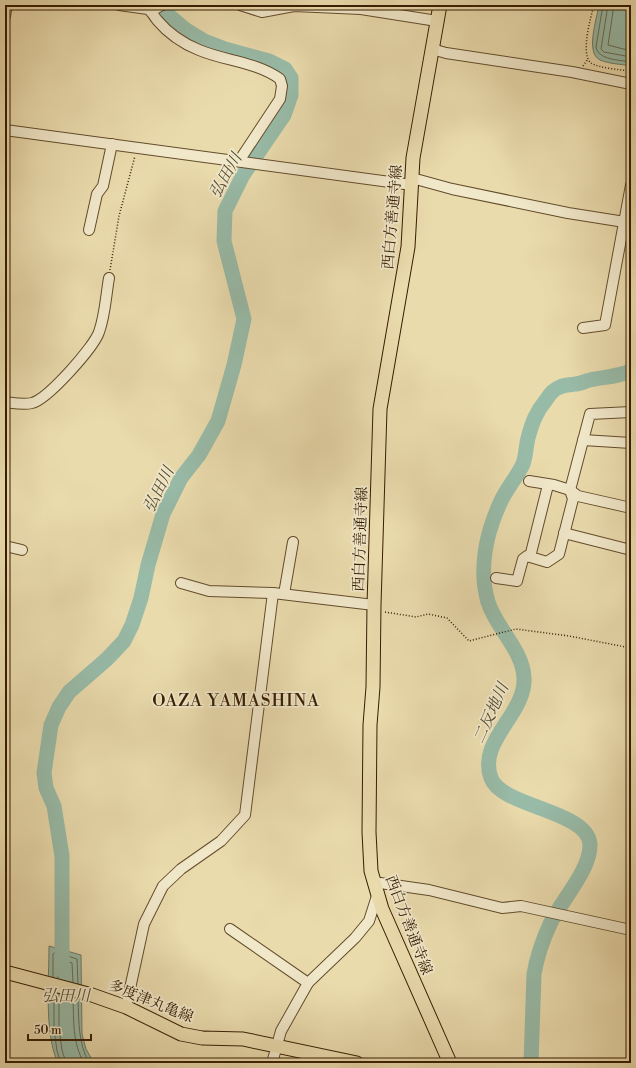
<svg xmlns="http://www.w3.org/2000/svg" width="636" height="1068" font-family="'Libre Bodoni','Noto Serif JP',serif">
<rect width="100%" height="100%" fill="#eadbad"/>
<filter id="stains"><feTurbulence type="fractalNoise" baseFrequency=".005" numOctaves="4"/><feColorMatrix values="0 0 0 0 .2 0 0 0 0 .09 0 0 0 0 .02 0 0 0 .5 -.17"/></filter>
<radialGradient id="worn" r=".72"><stop offset=".6" stop-color="#630" stop-opacity="0"/><stop offset="1" stop-color="#630" stop-opacity=".3"/></radialGradient>
<g fill="#98bba8" stroke="#717b65">
<path d="M599,5H631V66C621,64 609,64 600,60C585,53 597,18 599,5Z"/>
<path d="M49,946L81,955L82,1034L86,1049L94,1063H58C44,1034 49,979 49,946Z"/>
</g>
<g fill="none" stroke-linecap="round" stroke-linejoin="round">
<g stroke="#676c54" stroke-width="1">
<path d="M603,5L596,47C598,60 620,60 631,62"/>
<polyline points="608,5 601,49 604,52 631,57"/>
<polyline points="614,5 608,45 631,51"/>
<polyline points="53,977 53,954 55,952 77,959 78,984"/>
<polyline points="58,978 58,960 60,959 72,963 73,982"/>
<polyline points="54,993 54,1029 57,1051 61,1063"/>
<polyline points="59,994 59,1029 62,1050 66,1063"/>
<path d="M73,998C74,1021 72,1042 84,1063"/>
<path d="M78,999C79,1023 78,1042 89,1063"/>
</g>
<g stroke="#98bba8" stroke-width="15">
<polyline points="62,970 62,856 54,806 46,788 44,773 51,725 59,707 69,692 107,659 124,641 132,625 141,598 148,565 163,514 181,478 199,455 218,421 234,365 244,319 224,241 225,211 243,175 284,115 291,95 291,78 285,69 269,61 225,49 204,41 186,30 167,14 161,5"/>
<path d="M531,1063L534,974C537,956 543,939 551,922C562,900 591,869 590,844C587,810 501,807 491,778C477,741 526,714 524,678C523,650 496,628 488,602C478,568 487,531 501,501C507,488 517,477 523,464C526,456 526,446 528,438C532,423 536,412 546,400C549,395 554,389 560,387C564,385 570,385 575,384C580,384 585,381 590,380C604,377 617,377 631,371"/>
</g>
<defs>
<g id="minor">
<path d="M119,5L148,9C152,12 154,16 157,20C168,33 184,44 199,50C225,61 257,62 280,79L282,86L280,99L239,161"/>
<polyline points="240,5 262,12 294,6 361,9 437,21"/>
<polyline points="151,11 162,5"/>
<polyline points="5,16 7,5"/>
<polyline points="432,49 446,53 572,72 631,84"/>
<polyline points="5,130 412,185"/>
<polyline points="412,178 452,189 568,213 631,223"/>
<polyline points="89,230 97,194 103,186 112,144"/>
<polyline points="583,328 605,325 631,185"/>
<path d="M5,402C14,403 23,405 32,403C48,399 94,347 99,332C105,316 106,295 109,278"/>
<polyline points="583,440 631,443"/>
<polyline points="529,481 554,485 570,490 578,496 631,508"/>
<polyline points="564,533 631,550"/>
<polyline points="5,546 22,550"/>
<polyline points="530,557 548,485"/>
<polyline points="496,578 517,581 523,559 527,556 547,562 559,554 573,499 570,490 590,414 631,412"/>
<polyline points="181,583 209,591 273,593 374,605"/>
<polyline points="284,594 293,542"/>
<polyline points="373,882 429,890 502,908 521,906 631,930"/>
<polyline points="230,929 308,983"/>
<polyline points="126,1007 144,924 163,886 181,869 221,841 245,815 273,593"/>
<polyline points="272,1063 281,1031 308,983 355,938 369,921 377,896"/>
</g>
<g id="major">
<polyline points="440,5 413,158 408,247 380,409 374,605 373,687 370,725 369,832 371,871 382,909 450,1063"/>
<polyline points="5,972 92,995 126,1007 181,1034 202,1038 243,1039 357,1063"/>
</g>
</defs>
<use href="#minor" stroke="#634c2b" stroke-width="12"/>
<use href="#major" stroke="#361c00" stroke-width="15"/>
<g stroke="#361c00" stroke-width="1.5" stroke-dasharray="1 2" stroke-linecap="butt">
<path d="M594,5C591,17 580,54 591,63C599,68 621,70 631,71"/>
<polyline points="583,66 588,59"/>
<polyline points="110,270 119,216 135,156"/>
<polyline points="385,612 416,617 428,614 447,618 469,641 516,629 569,636 631,648"/>
</g>
<use href="#minor" stroke="#f1e8ca" stroke-width="10"/>
<use href="#major" stroke="#eadbad" stroke-width="13"/>
</g>
<g text-anchor="middle" stroke-width="3.5" stroke-linejoin="round" paint-order="stroke">
<g font-size="15" fill="#361c00" stroke="#f1e8ca">
<text transform="translate(392 217) rotate(-85)" y="5">西白方善通寺線</text>
<text transform="translate(360 539) rotate(-88)" y="5">西白方善通寺線</text>
<text transform="translate(409 925) rotate(69)" y="5">西白方善通寺線</text>
<text transform="translate(151 1001) rotate(22)" y="5">多度津丸亀線</text>
</g>
<g font-size="16" font-style="italic" fill="#534c32" stroke="#f1e8ca">
<text transform="translate(225 175) rotate(-61)" y="6">弘田川</text>
<text transform="translate(158 489) rotate(-64)" y="6">弘田川</text>
<text transform="translate(490 713) rotate(-66)" y="6">二反地川</text>
<text x="66" y="1001">弘田川</text>
</g>
<g font-size="17" letter-spacing="1" fill="#361c00" stroke="#f1e8ca">
<text x="236" y="706">OAZA YAMASHINA</text>
</g>
</g>
<rect width="636" height="1068" fill="none" stroke="#eadbad" stroke-width="20"/>
<rect x="6" y="6" width="624" height="1056" fill="none" stroke="#361c00" stroke-width="2"/>
<rect x="10" y="10" width="616" height="1048" fill="none" stroke="#361c00"/>
<path d="M28 1034v6h63v-6" fill="none" stroke="#361c00" stroke-width="2"/>
<text x="34" y="1034" font-size="12" fill="#361c00" stroke="#f1e8ca" stroke-width="3" paint-order="stroke">50 m</text>
<rect width="100%" height="100%" filter="url(#stains)"/>
<rect width="100%" height="100%" fill="url(#worn)"/>
</svg>
